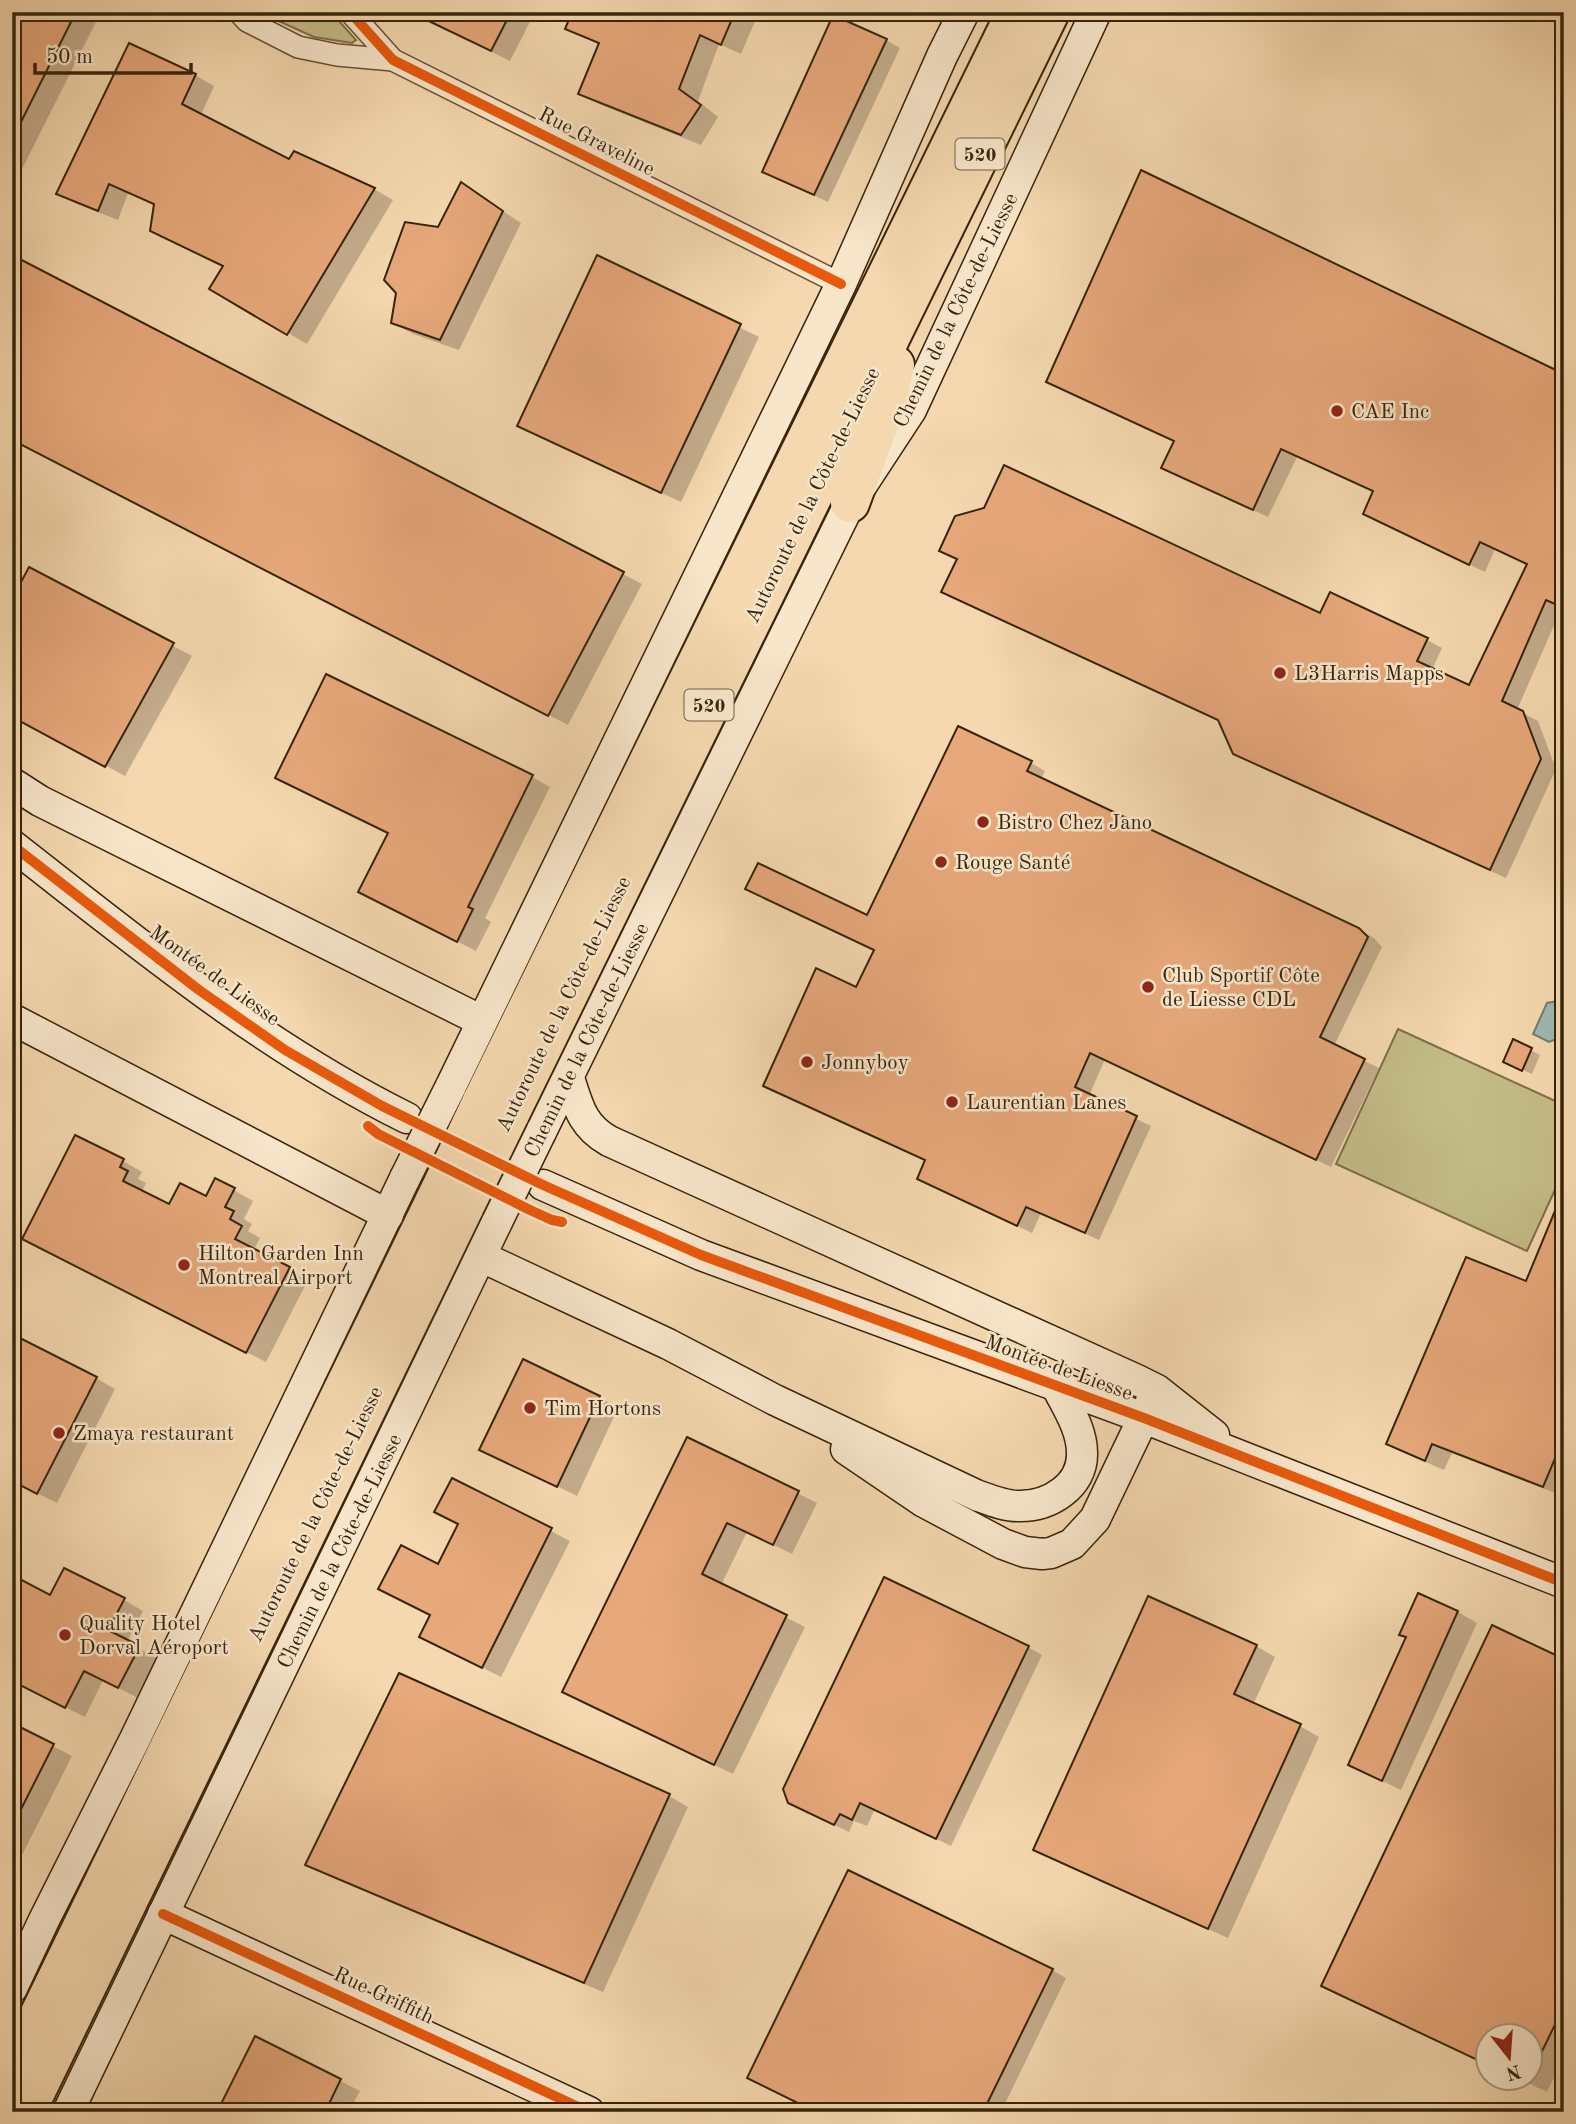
<svg xmlns="http://www.w3.org/2000/svg" width="1576" height="2124" font-family="'Old Standard TT',serif">
<rect width="100%" height="100%" fill="#f5d8af"/>
<filter id="stains"><feTurbulence type="fractalNoise" baseFrequency=".00286" numOctaves="4"/><feColorMatrix values="0 0 0 0 .2 0 0 0 0 .09 0 0 0 0 .02 0 0 0 .5 -.17"/></filter>
<radialGradient id="worn" r=".72"><stop offset=".6" stop-color="#630" stop-opacity="0"/><stop offset="1" stop-color="#630" stop-opacity=".3"/></radialGradient>
<g fill="#c3bc86" stroke="#7d7048" stroke-width="2">
<polygon points="269,12 331,12 356,40 352,43 314,37 274,19 276,15"/>
<polygon points="1398,1029 1564,1105 1564,1170 1527,1251 1336,1164"/>
</g>
<polygon fill="#9db9b0" stroke="#747d6e" stroke-width="2" points="1564,1000 1564,1036 1549,1042 1533,1034 1547,1003"/>
<g fill="#0003">
<polygon points="12,12 101,12 15,183 12,181"/>
<polygon points="412,12 535,12 510,61"/>
<polygon points="574,12 759,12 741,54 719,44 698,101 718,117 701,145 599,104 580,94 600,45 568,29"/>
<polygon points="886,40 900,48 828,202 778,179"/>
<polygon points="195,75 214,86 201,115 290,161 294,153 374,189 393,200 307,344 211,288 225,267 152,230 155,206 128,193 118,220 77,204 58,193"/>
<polygon points="462,184 521,223 459,350 413,334 393,323"/>
<polygon points="12,257 642,584 568,725 12,439"/>
<polygon points="597,257 759,337 681,502 538,436 519,426"/>
<polygon points="1564,376 1562,607 1517,710 1538,721 1556,769 1506,878 1250,762 1234,753 1221,721 941,550 1321,615 1427,640 1442,648 1432,670 1469,688 1528,564 1495,549 1485,572 1380,522 1374,492 1297,457 1268,517 1178,476 1163,468 1175,442 1048,381"/>
<polygon points="30,570 192,656 125,776 12,715"/>
<polygon points="1031,763 1045,771 1041,779 1358,929 1374,938 1382,947 1334,1046 1379,1068 1331,1167 1105,1059 1089,1096 1151,1126 1099,1240 1041,1213 1032,1233 933,1186 926,1161 779,1093 857,989 876,950 868,917"/>
<polygon points="532,777 550,787 485,918 491,922 476,951 360,892"/>
<polygon points="1514,1042 1540,1055 1532,1074 1514,1066"/>
<polygon points="123,1161 142,1172 138,1179 146,1183 142,1192 170,1206 206,1198 216,1180 253,1201 244,1219 252,1224 248,1231 260,1238 253,1251 308,1280 266,1362 43,1249"/>
<polygon points="1564,1192 1563,1496 1452,1453 1444,1470 1407,1454 1388,1443 1527,1283"/>
<polygon points="96,1378 115,1389 57,1503 12,1481"/>
<polygon points="599,1397 618,1408 577,1496 482,1449"/>
<polygon points="688,1439 817,1503 792,1554 747,1532 721,1585 805,1627 733,1774 584,1702"/>
<polygon points="453,1480 570,1541 501,1677 441,1647 432,1615 438,1566 459,1524"/>
<polygon points="1419,1595 1458,1612 1477,1623 1401,1790 1350,1765 1407,1638"/>
<polygon points="51,1597 124,1600 143,1611 127,1642 158,1659 138,1698 103,1680 85,1717 12,1681"/>
<polygon points="1256,1646 1275,1657 1253,1705 1300,1726 1319,1737 1228,1938 1054,1860 1035,1849"/>
<polygon points="1028,1647 1042,1655 951,1846 875,1809 867,1826 854,1821 849,1832 804,1810"/>
<polygon points="1564,1661 1564,2057 1547,2092 1517,2078 1530,2078 1530,2036 1488,2036 1488,2065 1342,1997 1323,1986"/>
<polygon points="12,1725 72,1756 14,1871 12,1870"/>
<polygon points="669,1796 688,1807 603,1992 326,1875 307,1864"/>
<polygon points="1052,1970 1066,1978 1001,2112 817,2112"/>
<polygon points="256,2038 360,2091 349,2112 219,2112"/>
</g>
<g fill="#e7a87b" stroke="#37240b" stroke-width="2">
<polygon points="12,12 76,12 12,140"/>
<polygon points="410,12 511,12 491,51"/>
<polygon points="572,12 735,12 721,45 700,35 679,89 701,105 681,135 578,94 599,43 565,29"/>
<polygon points="833,15 887,39 814,195 762,172"/>
<polygon points="129,43 196,74 182,104 289,159 294,151 375,188 287,335 209,289 223,266 150,231 154,204 109,184 98,211 56,194"/>
<polygon points="1141,170 1564,374 1564,608 1546,600 1502,701 1523,711 1541,759 1490,870 1233,754 1218,720 941,592 957,559 939,551 955,516 984,508 1004,465 1320,613 1330,592 1428,638 1417,661 1469,685 1527,564 1480,542 1469,565 1363,514 1373,491 1281,449 1253,510 1161,468 1174,441 1046,382"/>
<polygon points="461,182 503,211 440,340 391,323 396,293 384,280 405,222 438,227"/>
<polygon points="12,255 624,572 548,716 12,440"/>
<polygon points="597,255 741,324 661,493 517,426"/>
<polygon points="29,567 174,643 105,767 12,717 12,599"/>
<polygon points="326,674 533,775 468,907 473,909 457,942 358,892 388,833 275,778"/>
<polygon points="958,726 1032,761 1027,771 1359,928 1368,937 1320,1037 1365,1059 1316,1160 1090,1053 1075,1087 1137,1116 1085,1233 1026,1207 1017,1226 917,1179 925,1160 763,1086 816,968 856,987 874,950 745,889 758,863 867,915"/>
<polygon points="1513,1039 1532,1048 1522,1071 1503,1062"/>
<polygon points="75,1135 124,1159 120,1167 128,1171 123,1181 169,1204 180,1183 206,1196 215,1178 235,1188 225,1207 234,1211 230,1219 242,1226 235,1239 290,1267 246,1353 22,1239"/>
<polygon points="1564,1189 1564,1437 1543,1487 1432,1444 1425,1461 1386,1444 1466,1257 1526,1281"/>
<polygon points="12,1334 97,1377 37,1494 12,1481"/>
<polygon points="523,1359 600,1396 557,1487 479,1450"/>
<polygon points="687,1437 799,1491 773,1545 727,1523 702,1574 787,1615 714,1765 562,1692"/>
<polygon points="452,1478 552,1528 482,1668 419,1637 430,1615 378,1589 401,1545 438,1564 458,1524 434,1512"/>
<polygon points="64,1568 125,1598 108,1630 140,1646 118,1688 84,1671 65,1708 12,1681 12,1575 50,1595"/>
<polygon points="884,1577 1029,1646 936,1839 860,1803 852,1820 840,1814 834,1825 788,1803 783,1789"/>
<polygon points="1418,1593 1458,1611 1382,1781 1348,1765 1406,1637 1399,1635"/>
<polygon points="1148,1596 1257,1645 1234,1694 1301,1724 1208,1929 1033,1850"/>
<polygon points="1492,1625 1564,1659 1564,2006 1530,2076 1530,2036 1488,2036 1488,2065 1321,1986"/>
<polygon points="399,1673 670,1794 584,1983 305,1865"/>
<polygon points="12,1723 54,1744 12,1827"/>
<polygon points="848,1870 1053,1969 983,2112 816,2112 747,2078"/>
<polygon points="255,2036 341,2079 325,2112 217,2112"/>
</g>
<g fill="none" stroke-linecap="round" stroke-linejoin="round">
<defs>
<g id="street">
<polyline points="239,12 247,21 298,47 337,55 393,60"/>
<polyline points="350,12 393,60 841,284"/>
</g>
<g id="secondary">
<polyline points="12,783 40,801 482,1021"/>
<path d="M12,845C139,944 262,1046 407,1118"/>
<polyline points="12,1019 388,1215"/>
<path d="M569,1078C578,1106 582,1126 609,1141L1137,1380L1157,1390L1214,1435"/>
<polyline points="450,1088 841,284 942,56 964,12"/>
<polyline points="541,1132 850,503 911,410 1096,12"/>
<polyline points="543,1185 701,1255 1144,1418 1564,1583"/>
<path d="M482,1257L668,1344L775,1400L976,1495C990,1500 1004,1506 1018,1506C1049,1507 1083,1486 1082,1453C1082,1429 1067,1407 1057,1387"/>
<polyline points="846,1449 924,1502 1003,1544 1025,1552 1042,1554 1051,1553 1072,1544 1095,1519 1152,1400"/>
<polyline points="163,1914 589,2112"/>
<polyline points="12,1988 44,1920 135,1739 405,1178"/>
<polyline points="68,2112 497,1222"/>
</g>
<g id="highway">
<polyline points="850,503 888,399 895,365"/>
<polyline points="481,1103 1016,12"/>
<polyline points="509,1116 1050,12"/>
<polyline points="12,2071 438,1194"/>
<polyline points="26,2112 465,1206"/>
</g>
</defs>
<use href="#street" stroke="#665134" stroke-width="24"/>
<use href="#secondary" stroke="#37240b" stroke-width="33"/>
<use href="#highway" stroke="#37240b" stroke-width="42"/>
<use href="#street" stroke="#f8e6cb" stroke-width="21"/>
<use href="#secondary" stroke="#f8e6cb" stroke-width="30"/>
<use href="#highway" stroke="#f5d8af" stroke-width="38"/>
<defs>
<g id="secondary-bridge">
<polyline points="405,1178 450,1088"/>
<polyline points="497,1222 541,1132"/>
</g>
<g id="highway-bridge">
<polyline points="438,1194 481,1103"/>
<polyline points="465,1206 509,1116"/>
</g>
</defs>
<use href="#secondary-bridge" stroke="#37240b" stroke-width="33" stroke-linecap="butt"/>
<use href="#highway-bridge" stroke="#37240b" stroke-width="42" stroke-linecap="butt"/>
<use href="#secondary-bridge" stroke="#f8e6cb" stroke-width="30"/>
<use href="#highway-bridge" stroke="#f5d8af" stroke-width="38"/>
<defs>
<g id="cycleway">
<polyline points="350,12 393,60 841,284"/>
<polyline points="12,845 199,990 285,1050 382,1106 543,1185 701,1255 1144,1418 1564,1583"/>
<polyline points="368,1126 378,1134 530,1210 552,1220 562,1222"/>
<polyline points="163,1914 589,2112"/>
</g>
</defs>
<use href="#cycleway" stroke="#f8e6cb" stroke-width="15"/>
<use href="#cycleway" stroke="#e8590c" stroke-width="10"/>
</g>
<g fill="#8f2418" stroke="#f8e6cb" stroke-width="2.5">
<circle cx="1337" cy="411" r="7"/>
<circle cx="1280" cy="673" r="7"/>
<circle cx="983" cy="822" r="7"/>
<circle cx="941" cy="862" r="7"/>
<circle cx="1148" cy="987" r="7"/>
<circle cx="807" cy="1062" r="7"/>
<circle cx="952" cy="1102" r="7"/>
<circle cx="184" cy="1265" r="7"/>
<circle cx="530" cy="1408" r="7"/>
<circle cx="59" cy="1433" r="7"/>
<circle cx="65" cy="1635" r="7"/>
</g>
<g text-anchor="middle" stroke-width="5" stroke-linejoin="round" paint-order="stroke">
<g fill="#f8e6cb" stroke="#715e45" stroke-width="2">
<rect x="955.5" y="138.5" width="49" height="31" rx="5"/>
<rect x="684.5" y="689.5" width="49" height="31" rx="5"/>
</g>
<g font-size="19" font-weight="bold" fill="#37240b">
<text x="980" y="161">520</text>
<text x="709" y="712">520</text>
</g>
<g font-size="21" fill="#37240b" stroke="#f8e6cb">
<text transform="translate(597 141) rotate(27)" y="7">Rue Graveline</text>
<text transform="translate(955 310) rotate(-64)" y="7">Chemin de la Côte-de-Liesse</text>
<text transform="translate(812 495) rotate(-64)" y="7">Autoroute de la Côte-de-Liesse</text>
<text transform="translate(215 975) rotate(36)" y="7">Montée de Liesse</text>
<text transform="translate(563 1004) rotate(-64)" y="7">Autoroute de la Côte-de-Liesse</text>
<text transform="translate(586 1040) rotate(-64)" y="7">Chemin de la Côte-de-Liesse</text>
<text transform="translate(1059 1367) rotate(20)" y="7">Montée de Liesse</text>
<text transform="translate(315 1514) rotate(-64)" y="7">Autoroute de la Côte-de-Liesse</text>
<text transform="translate(339 1551) rotate(-64)" y="7">Chemin de la Côte-de-Liesse</text>
<text transform="translate(384 1995) rotate(25)" y="7">Rue Griffith</text>
</g>
<g font-size="21" fill="#37240b" stroke="#f8e6cb" text-anchor="start">
<text x="1351" y="418">CAE Inc</text>
<text x="1294" y="680">L3Harris Mapps</text>
<text x="997" y="829">Bistro Chez Jano</text>
<text x="955" y="869">Rouge Santé</text>
<text x="1162" y="982">Club Sportif Côte<tspan x="1162" dy="24">de Liesse CDL</tspan></text>
<text x="821" y="1069">Jonnyboy</text>
<text x="966" y="1109">Laurentian Lanes</text>
<text x="198" y="1260">Hilton Garden Inn<tspan x="198" dy="24">Montreal Airport</tspan></text>
<text x="544" y="1415">Tim Hortons</text>
<text x="73" y="1440">Zmaya restaurant</text>
<text x="79" y="1630">Quality Hotel<tspan x="79" dy="24">Dorval Aéroport</tspan></text>
</g>
</g>
<rect width="1576" height="2124" fill="none" stroke="#f5d8af" stroke-width="42"/>
<rect x="14" y="14" width="1548" height="2096" fill="none" stroke="#37240b" stroke-width="3.5"/>
<rect x="21" y="21" width="1534" height="2082" fill="none" stroke="#37240b" stroke-width="2"/>
<g transform="translate(1509 2057) rotate(163)"><circle r="33" fill="#f8e6cb" stroke="#ab987e" stroke-width="2"/>
<path d="M0-5L12 26L0 18L-12 26Z" fill="#8f2418"/>
<text y="-10" font-size="19" font-weight="bold" text-anchor="middle" fill="#37240b">N</text>
</g>
<path d="M35 63v10h156v-10" fill="none" stroke="#37240b" stroke-width="3.5"/>
<text x="46" y="63" font-size="21" fill="#37240b" stroke="#f8e6cb" stroke-width="5" paint-order="stroke">50 m</text>
<rect width="100%" height="100%" filter="url(#stains)"/>
<rect width="100%" height="100%" fill="url(#worn)"/>
</svg>
